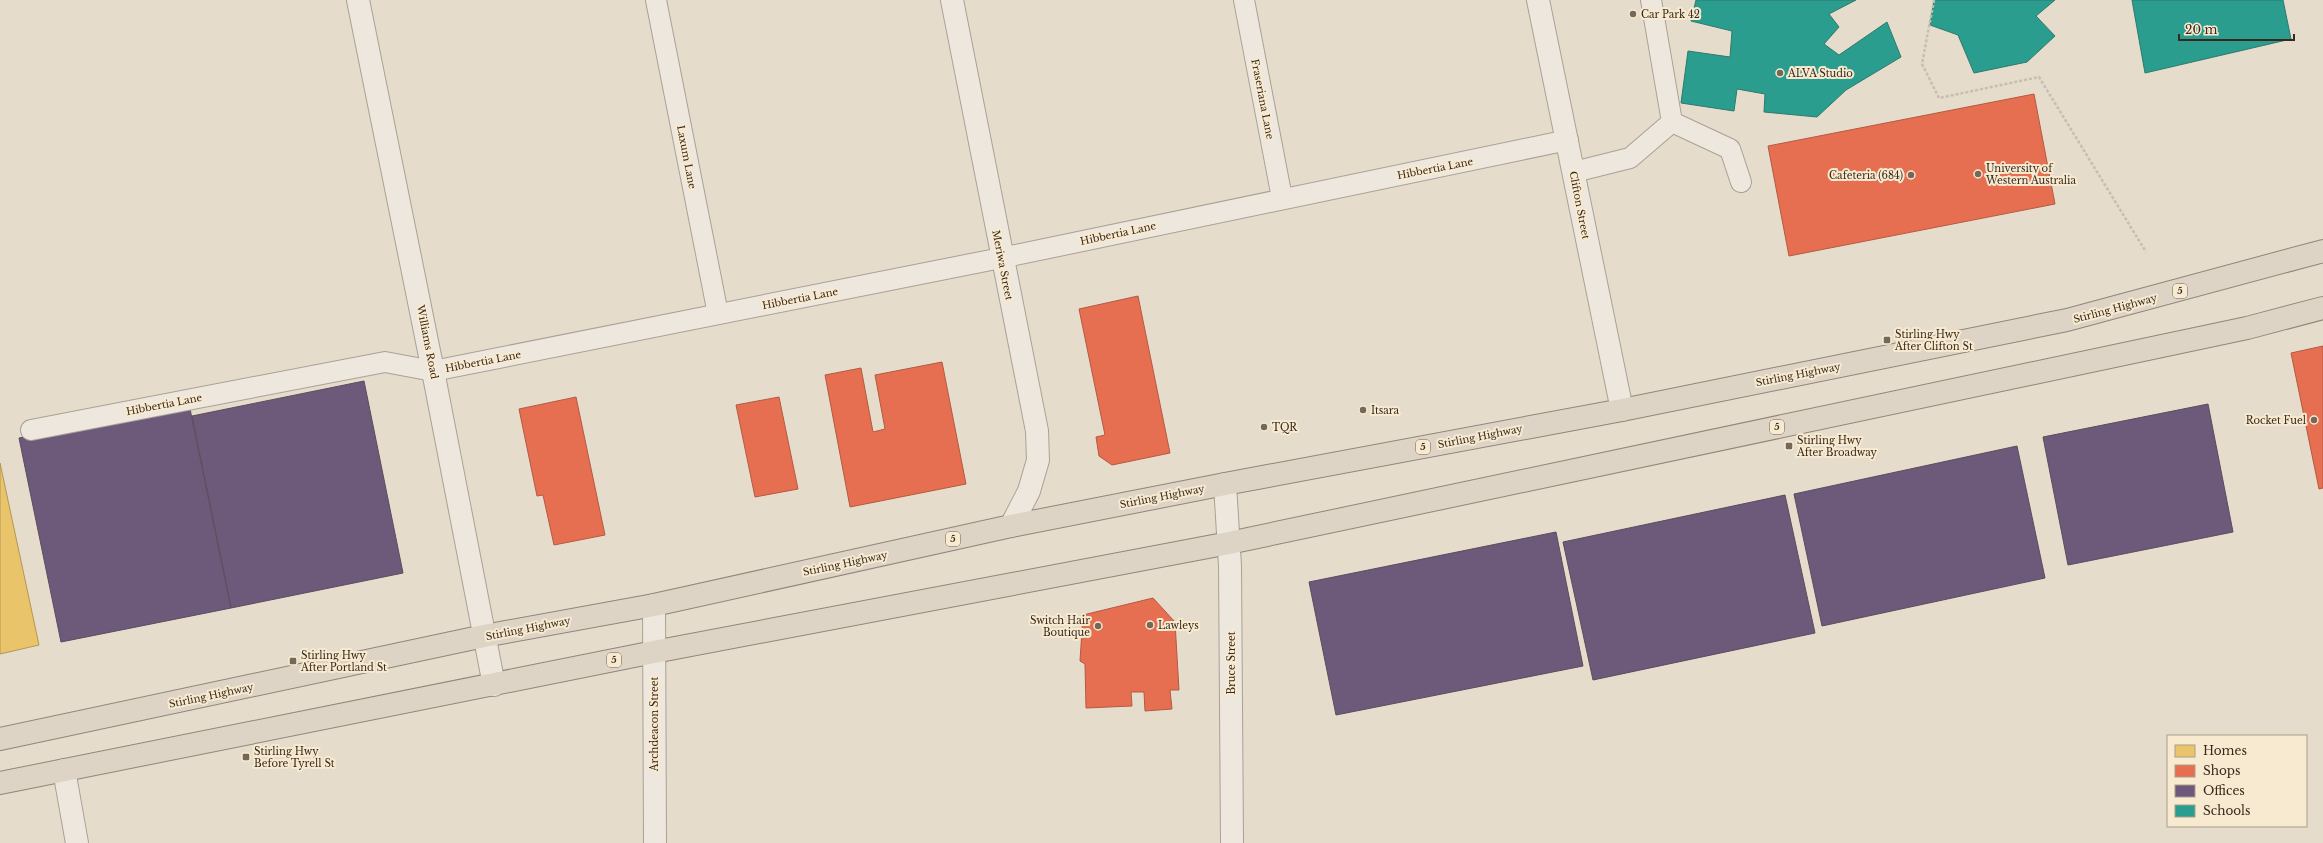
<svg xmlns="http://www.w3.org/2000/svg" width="2323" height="843" font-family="'Libre Baskerville',serif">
<rect width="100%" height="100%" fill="#e5dccb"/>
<polygon fill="#e9c46a" stroke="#b49653" points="0,463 39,645 0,654"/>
<g fill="#e76f51" stroke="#b35a41">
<polygon points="2034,94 2055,204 1789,256 1768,146"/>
<polygon points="1138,296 1170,453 1112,465 1099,456 1096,437 1105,435 1079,309"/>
<polygon points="2323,346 2323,488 2319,489 2291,353"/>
<polygon points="942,362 966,484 850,507 825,375 861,368 873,432 885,429 875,375"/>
<polygon points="576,397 605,535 554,545 543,495 537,496 519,409"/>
<polygon points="779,397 798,489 755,497 736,405"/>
<polygon points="1153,598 1175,622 1179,690 1170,690 1172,709 1145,711 1144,692 1131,692 1132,706 1086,708 1085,664 1080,661 1083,615"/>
</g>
<g fill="#6d597a" stroke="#5d4b5e">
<polygon points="364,381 403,573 231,608 192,416"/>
<polygon points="189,404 231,608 61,642 19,438"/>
<polygon points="2208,404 2233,532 2068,565 2043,437"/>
<polygon points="2017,446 2045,578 1822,626 1794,494"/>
<polygon points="1785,495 1815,633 1593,680 1563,542"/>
<polygon points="1556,532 1583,666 1336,715 1309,582"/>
</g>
<g fill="#2a9d8f" stroke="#2e7a6c">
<polygon points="1696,0 1856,0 1829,14 1839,27 1824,44 1839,55 1887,22 1901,57 1846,90 1817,117 1764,112 1765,94 1737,89 1734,111 1681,103 1688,51 1730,57 1732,31 1691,21"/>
<polygon points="1934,0 2055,0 2036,16 2055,36 2027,62 1974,73 1958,35 1930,25"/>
<polygon points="2132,0 2283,0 2291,39 2145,73"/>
</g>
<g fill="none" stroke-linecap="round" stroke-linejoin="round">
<defs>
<g id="service">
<polyline points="656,0 718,314"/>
<polyline points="1244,0 1282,198"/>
<polyline points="1672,122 1730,149 1741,182"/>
<polyline points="1574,172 1630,158 1672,122 1651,0"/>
<polyline points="31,430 385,362 433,371 1001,258 1568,140"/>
</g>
<g id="minor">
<polyline points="358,0 433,371 494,685"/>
<polyline points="952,0 1037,431 1038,460 1029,491 1011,526"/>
<polyline points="1538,0 1622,410"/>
<polyline points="654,605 655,843"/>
<polyline points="64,770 77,843"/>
</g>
<polyline id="tertiary" points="1225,484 1230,566 1232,843"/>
<g id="trunk">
<polyline points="0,739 484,636 654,605 1011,526 1225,484 1622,410 2067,320 2323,251"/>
<polyline points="0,783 654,652 1229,543 2247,328 2323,308"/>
</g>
</defs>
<use href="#service" stroke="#aaa195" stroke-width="22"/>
<use href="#minor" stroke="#aaa195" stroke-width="24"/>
<use href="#tertiary" stroke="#aaa195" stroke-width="24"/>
<use href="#trunk" stroke="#8f867b" stroke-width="24"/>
<polyline stroke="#c5beb4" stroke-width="2.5" stroke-dasharray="3 2" stroke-linecap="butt" points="1934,0 1922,64 1939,98 2039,77 2146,252"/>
<use href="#service" stroke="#ede7dd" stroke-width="20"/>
<use href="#minor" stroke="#ede7dd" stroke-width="22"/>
<use href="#tertiary" stroke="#ede7dd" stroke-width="22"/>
<use href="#trunk" stroke="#ded4c5" stroke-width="22"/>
</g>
<g fill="#756859" stroke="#f7ead0" stroke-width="1.5">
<circle cx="1633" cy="14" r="4"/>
<circle cx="1780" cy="73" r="4"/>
<circle cx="1978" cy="174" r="4"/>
<circle cx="1911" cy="175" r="4"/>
<rect x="1883" y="336" width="8" height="8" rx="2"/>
<circle cx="1363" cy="410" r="4"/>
<circle cx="2314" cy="420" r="4"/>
<circle cx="1264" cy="427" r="4"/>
<rect x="1785" y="442" width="8" height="8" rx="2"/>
<circle cx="1150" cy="625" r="4"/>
<circle cx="1098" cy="626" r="4"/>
<rect x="289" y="657" width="8" height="8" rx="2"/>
<rect x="242" y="753" width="8" height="8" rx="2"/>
</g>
<g text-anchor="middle" stroke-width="4" stroke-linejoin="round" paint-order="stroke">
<g fill="#f7ead0" stroke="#726352" stroke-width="1">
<rect x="2173" y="284" width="14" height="14" rx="3"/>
<rect x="1770" y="420" width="14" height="14" rx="3"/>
<rect x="1416" y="440" width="14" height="14" rx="3"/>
<rect x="946" y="532" width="14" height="14" rx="3"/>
<rect x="607" y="653" width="14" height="14" rx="3"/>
</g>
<g font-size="9" font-weight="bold" fill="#39291c">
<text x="2180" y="294">5</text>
<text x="1777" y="430">5</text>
<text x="1423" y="450">5</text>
<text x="953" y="542">5</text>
<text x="614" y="663">5</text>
</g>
<g font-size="10" fill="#39291c" stroke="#f7ead0" text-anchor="start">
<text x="1641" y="18">Car Park 42</text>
<text x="1788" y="77">ALVA Studio</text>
<text x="1986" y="172">University of<tspan x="1986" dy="12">Western Australia</tspan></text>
<text x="1903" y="179" text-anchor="end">Cafeteria (684)</text>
<text x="1895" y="338">Stirling Hwy<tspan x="1895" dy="12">After Clifton St</tspan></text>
<text x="1371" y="414">Itsara</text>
<text x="2306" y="424" text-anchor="end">Rocket Fuel</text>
<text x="1272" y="431">TQR</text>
<text x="1797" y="444">Stirling Hwy<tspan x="1797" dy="12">After Broadway</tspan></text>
<text x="1090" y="624" text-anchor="end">Switch Hair<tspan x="1090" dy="12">Boutique</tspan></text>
<text x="1158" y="629">Lawleys</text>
<text x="301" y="659">Stirling Hwy<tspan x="301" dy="12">After Portland St</tspan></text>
<text x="254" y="755">Stirling Hwy<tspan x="254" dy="12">Before Tyrell St</tspan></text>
</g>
<g font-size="10" fill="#39291c" stroke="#f7ead0">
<text transform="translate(1263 99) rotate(79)" y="4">Fraseriana Lane</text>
<text transform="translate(687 157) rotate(79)" y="4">Laxum Lane</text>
<text transform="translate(1435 168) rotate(-11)" y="4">Hibbertia Lane</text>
<text transform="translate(1580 205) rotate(79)" y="4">Clifton Street</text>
<text transform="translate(1118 233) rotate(-12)" y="4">Hibbertia Lane</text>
<text transform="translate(1003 265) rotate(79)" y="4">Meriwa Street</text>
<text transform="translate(800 298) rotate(-11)" y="4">Hibbertia Lane</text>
<text transform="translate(2115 308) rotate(-15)" y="4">Stirling Highway</text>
<text transform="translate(428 342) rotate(79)" y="4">Williams Road</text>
<text transform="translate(483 361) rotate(-11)" y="4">Hibbertia Lane</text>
<text transform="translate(1798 374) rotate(-11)" y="4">Stirling Highway</text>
<text transform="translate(164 404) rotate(-11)" y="4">Hibbertia Lane</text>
<text transform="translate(1480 436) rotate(-11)" y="4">Stirling Highway</text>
<text transform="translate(1162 496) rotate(-11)" y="4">Stirling Highway</text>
<text transform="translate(845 563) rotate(-12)" y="4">Stirling Highway</text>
<text transform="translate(528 628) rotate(-11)" y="4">Stirling Highway</text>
<text transform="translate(1231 663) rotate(-90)" y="4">Bruce Street</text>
<text transform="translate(211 695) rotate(-12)" y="4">Stirling Highway</text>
<text transform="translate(654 724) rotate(-90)" y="4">Archdeacon Street</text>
</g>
</g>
<rect x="2167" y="735" width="140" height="92" fill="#f7ead0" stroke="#ab9d88"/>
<rect x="2175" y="745" width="20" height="12" fill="#e9c46a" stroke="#ab9d88"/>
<text x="2203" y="755" font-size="12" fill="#39291c">Homes</text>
<rect x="2175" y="765" width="20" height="12" fill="#e76f51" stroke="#ab9d88"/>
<text x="2203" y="775" font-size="12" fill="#39291c">Shops</text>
<rect x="2175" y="785" width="20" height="12" fill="#6d597a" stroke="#ab9d88"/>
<text x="2203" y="795" font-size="12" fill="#39291c">Offices</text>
<rect x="2175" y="805" width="20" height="12" fill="#2a9d8f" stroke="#ab9d88"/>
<text x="2203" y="815" font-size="12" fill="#39291c">Schools</text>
<path d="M2179 34v6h115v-6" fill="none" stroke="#39291c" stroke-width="2"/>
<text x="2185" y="34" font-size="12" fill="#39291c" stroke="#f7ead0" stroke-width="3" paint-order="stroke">20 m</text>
</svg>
